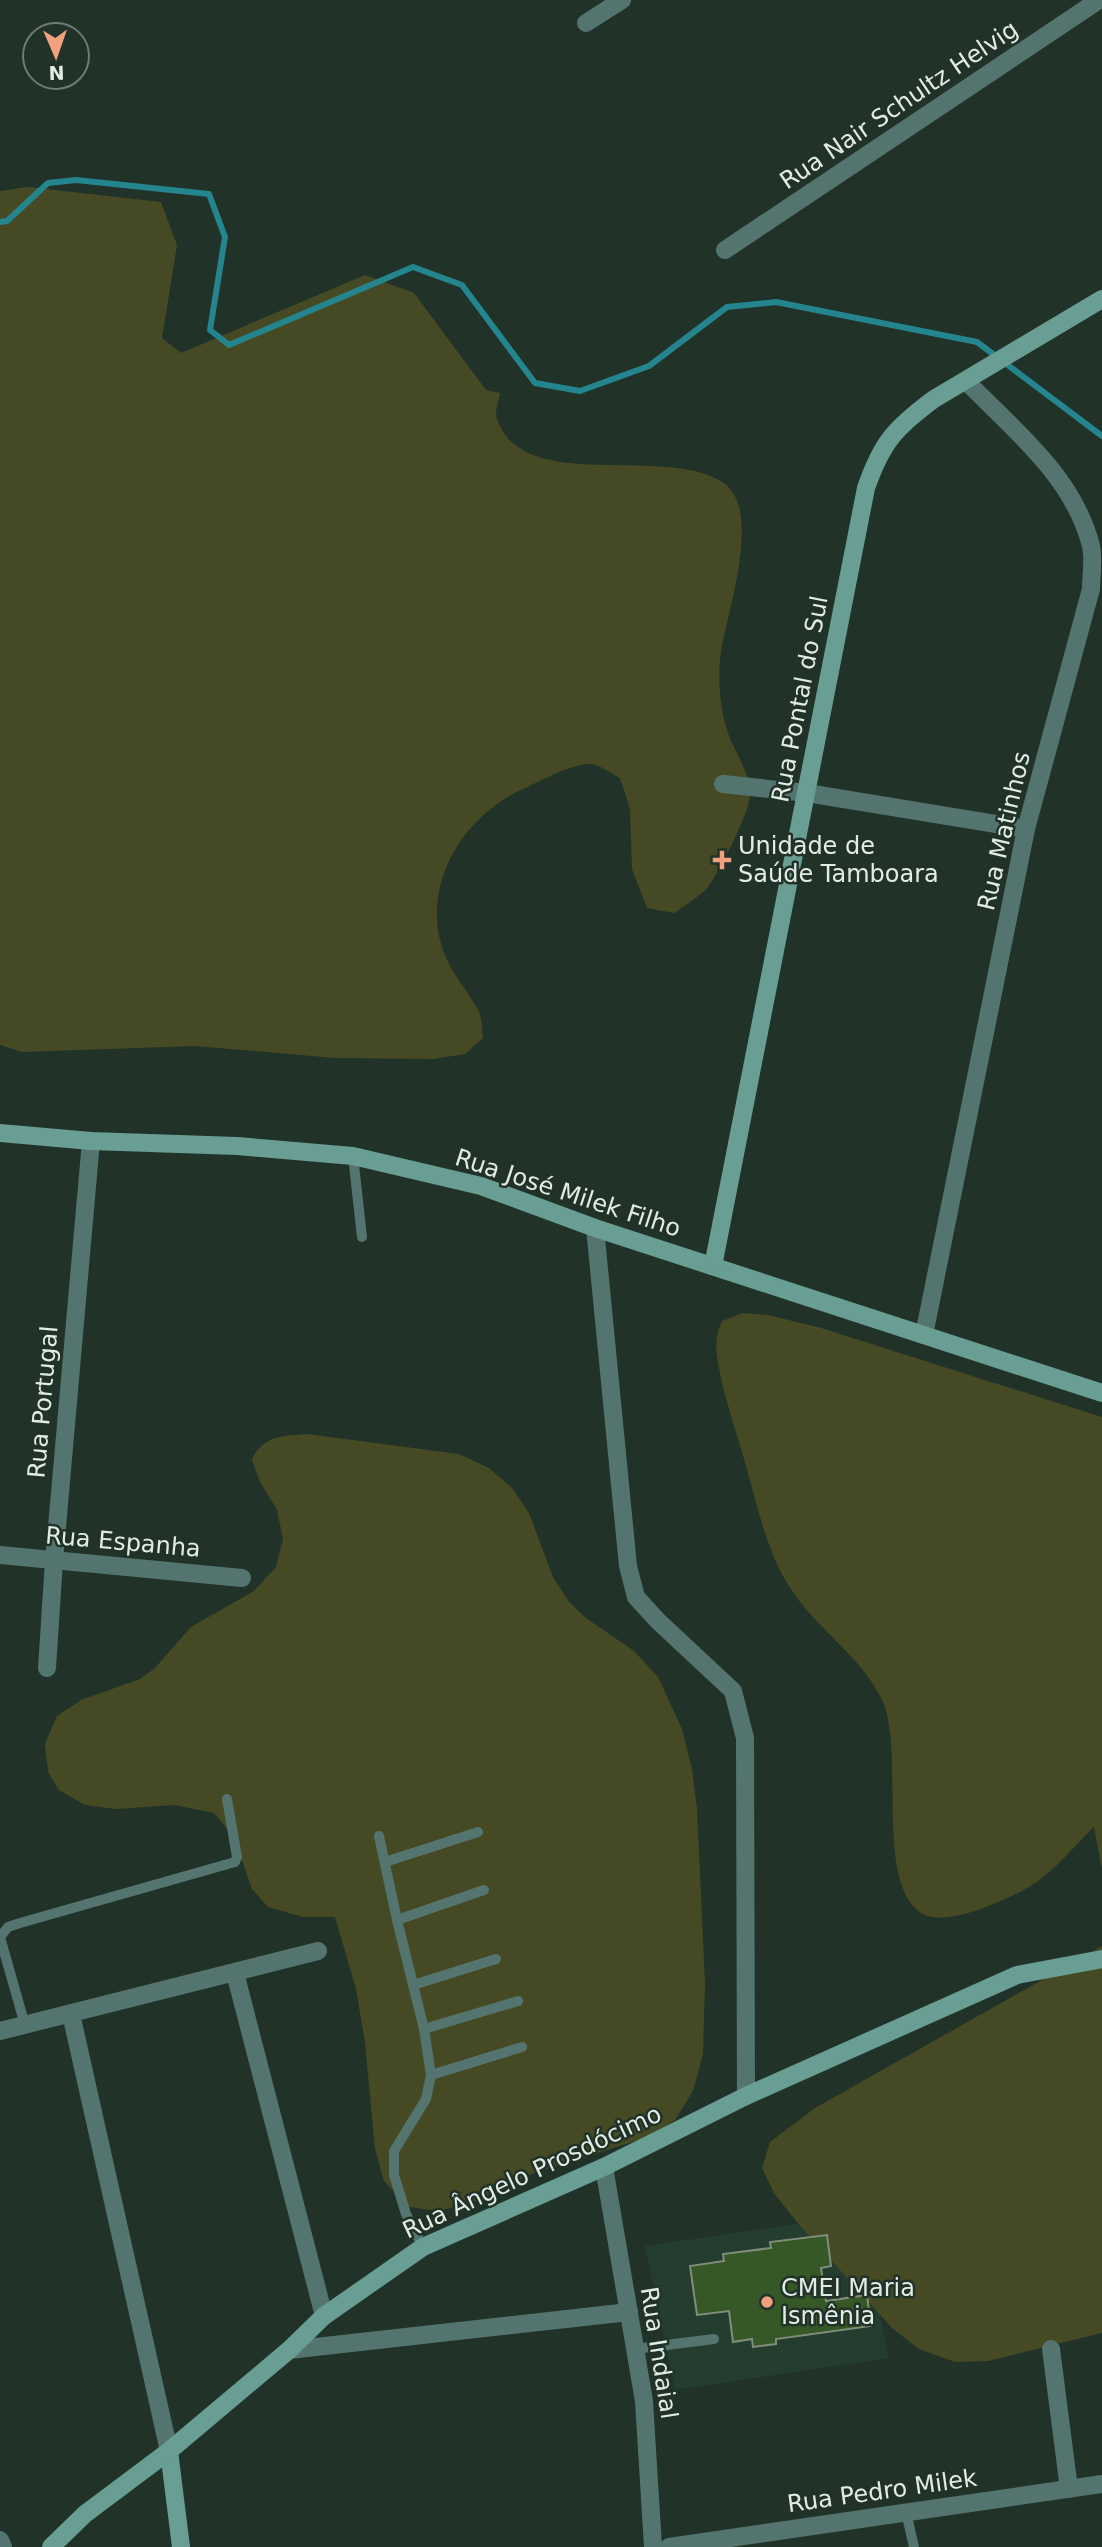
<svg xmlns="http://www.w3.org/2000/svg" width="1102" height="2547" font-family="'DejaVu Sans',sans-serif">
<rect width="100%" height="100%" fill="#213228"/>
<polygon fill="#243d2f" points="858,2215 889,2358 675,2390 645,2246"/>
<g fill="#464a24">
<path d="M28,187L161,202L177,245L162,338L181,353L365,275L414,293L486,390L500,393C499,400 496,407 496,414C496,419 499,424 501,428C534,492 671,444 725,484C762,512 727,613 721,652C717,679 720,711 729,736C736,755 752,775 750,796C749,813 719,873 708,887C699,897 685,905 674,913L647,908L632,869L630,809L620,778C612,774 600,765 591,764C573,763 538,782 521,790C463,817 422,883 442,947C449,971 468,990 479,1012C482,1019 482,1030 483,1038L465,1054L433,1059L335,1058L195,1046L22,1052L0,1045V191Z"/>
<path d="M743,1313L767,1315L818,1327L1102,1417V1869L1094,1827C1074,1846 1056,1870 1032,1885C1011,1898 947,1928 923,1914C874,1886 905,1754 883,1702C863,1658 819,1631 793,1592C766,1554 757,1502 744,1459C735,1427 723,1394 718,1362C715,1348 716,1333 722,1321Z"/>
<path d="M307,1434L459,1454L489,1468L512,1488L529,1513L553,1577L569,1602L586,1618L634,1651L658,1677L682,1729L692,1769L697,1809L705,1983L703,2054L693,2091L675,2120L654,2135L529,2175L473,2202L439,2211L409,2207L384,2181L375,2149L365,2043L356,1989L335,1917H303L268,1907L252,1889L234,1837L214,1813L174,1805L116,1809L85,1805L59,1790L48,1772L45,1744L57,1716L81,1700L140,1679L154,1669L191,1627L254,1591L276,1567L283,1539L277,1510L259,1480L252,1459C264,1435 284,1436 307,1434Z"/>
<polygon points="1102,1946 1102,2333 988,2361 955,2362 919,2349 892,2328 796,2221 774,2193 762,2168 770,2142 815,2108"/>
</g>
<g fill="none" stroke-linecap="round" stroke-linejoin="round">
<polyline stroke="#24858e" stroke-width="6" points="0,222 7,221 48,183 76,180 209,194 225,237 210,330 229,345 413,267 462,285 535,383 580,391 649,366 727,307 776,302 977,342 1102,436"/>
</g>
<polygon fill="#365826" stroke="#818d7c" stroke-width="2" points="827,2235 831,2266 821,2268 826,2301 867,2295 871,2326 776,2339 776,2344 753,2347 752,2339 733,2342 729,2311 697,2315 690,2266 724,2261 723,2254 771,2248 770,2242"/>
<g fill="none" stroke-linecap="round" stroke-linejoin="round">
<g stroke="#54756f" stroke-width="10">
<polyline points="353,1156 362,1237"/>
<polyline points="379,1836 397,1920 424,2029 431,2075 426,2099 394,2151 394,2175 406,2214 423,2247"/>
<polyline points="385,1862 478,1832"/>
<polyline points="397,1920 484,1890"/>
<polyline points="413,1985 496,1959"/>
<polyline points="25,2025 0,1937 8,1927 20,1923 235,1862 237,1857 227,1799"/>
<polyline points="424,2029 518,2001"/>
<polyline points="431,2075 522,2047"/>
<polyline points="635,2349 714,2339"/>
<polyline points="906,2512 914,2547"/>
</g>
<g stroke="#54756f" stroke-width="18">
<polyline points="586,23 622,0"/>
<polyline points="725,250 1099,0"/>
<polyline points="723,784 807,793 1026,829"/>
<polyline points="595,1228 628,1566 636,1597 658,1621 733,1691 745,1738 746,2096"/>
<path d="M924,1335L1026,829L1091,589C1091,576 1094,559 1091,546C1074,477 1013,429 966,381"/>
<polyline points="0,1555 242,1578"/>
<polyline points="47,1668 54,1561 91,1141"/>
<polyline points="235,1973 324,2316"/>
<polyline points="71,2014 169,2451"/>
<polyline points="0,2031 318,1951"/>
<polyline points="604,2167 644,2401 653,2547"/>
<polyline points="1051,2349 1069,2489"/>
<polyline points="289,2350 629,2312"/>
<polyline points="0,2540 3,2547"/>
<polyline points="669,2547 1102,2484"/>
</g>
<g stroke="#689e94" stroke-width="18">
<polyline points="0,1133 91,1141 237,1146 353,1156 481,1186 595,1228 1102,1393"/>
<path d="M713,1266L866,488C882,442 895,428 934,399L1102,299"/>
<polyline points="169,2451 181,2547"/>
<polyline points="51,2547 85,2514 169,2451 289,2350 324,2316 423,2247 604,2167 746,2096 1017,1975 1102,1959"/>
</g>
</g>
<g fill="#f1a17d" stroke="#213228" stroke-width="2.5">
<path d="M718.5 849.5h7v7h7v7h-7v7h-7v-7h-7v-7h7z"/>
<circle cx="767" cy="2302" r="7"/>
</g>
<g text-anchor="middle" stroke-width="5" stroke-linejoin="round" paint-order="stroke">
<g font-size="24" fill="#e1ece6" stroke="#213228">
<text transform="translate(899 105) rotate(-34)" y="8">Rua Nair Schultz Helvig</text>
<text transform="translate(800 699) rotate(-79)" y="8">Rua Pontal do Sul</text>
<text transform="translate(1004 831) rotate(-77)" y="8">Rua Matinhos</text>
<text transform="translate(568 1193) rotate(18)" y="8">Rua José Milek Filho</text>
<text transform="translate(43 1402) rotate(-85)" y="8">Rua Portugal</text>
<text transform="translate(123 1542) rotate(5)" y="8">Rua Espanha</text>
<text transform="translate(532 2172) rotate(-25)" y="8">Rua Ângelo Prosdócimo</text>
<text transform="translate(659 2353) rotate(81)" y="8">Rua Indaial</text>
<text transform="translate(882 2491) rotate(-8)" y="8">Rua Pedro Milek</text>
</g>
<g font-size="24" fill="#e1ece6" stroke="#213228" text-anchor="start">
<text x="738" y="854">Unidade de<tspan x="738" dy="28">Saúde Tamboara</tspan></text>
<text x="781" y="2296">CMEI Maria<tspan x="781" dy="28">Ismênia</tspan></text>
</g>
</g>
<g transform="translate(56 56) rotate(178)"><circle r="33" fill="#213228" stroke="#6e7c74" stroke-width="2"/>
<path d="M0-5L12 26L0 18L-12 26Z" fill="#f1a17d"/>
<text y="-10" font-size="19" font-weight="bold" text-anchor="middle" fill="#e1ece6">N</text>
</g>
</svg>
